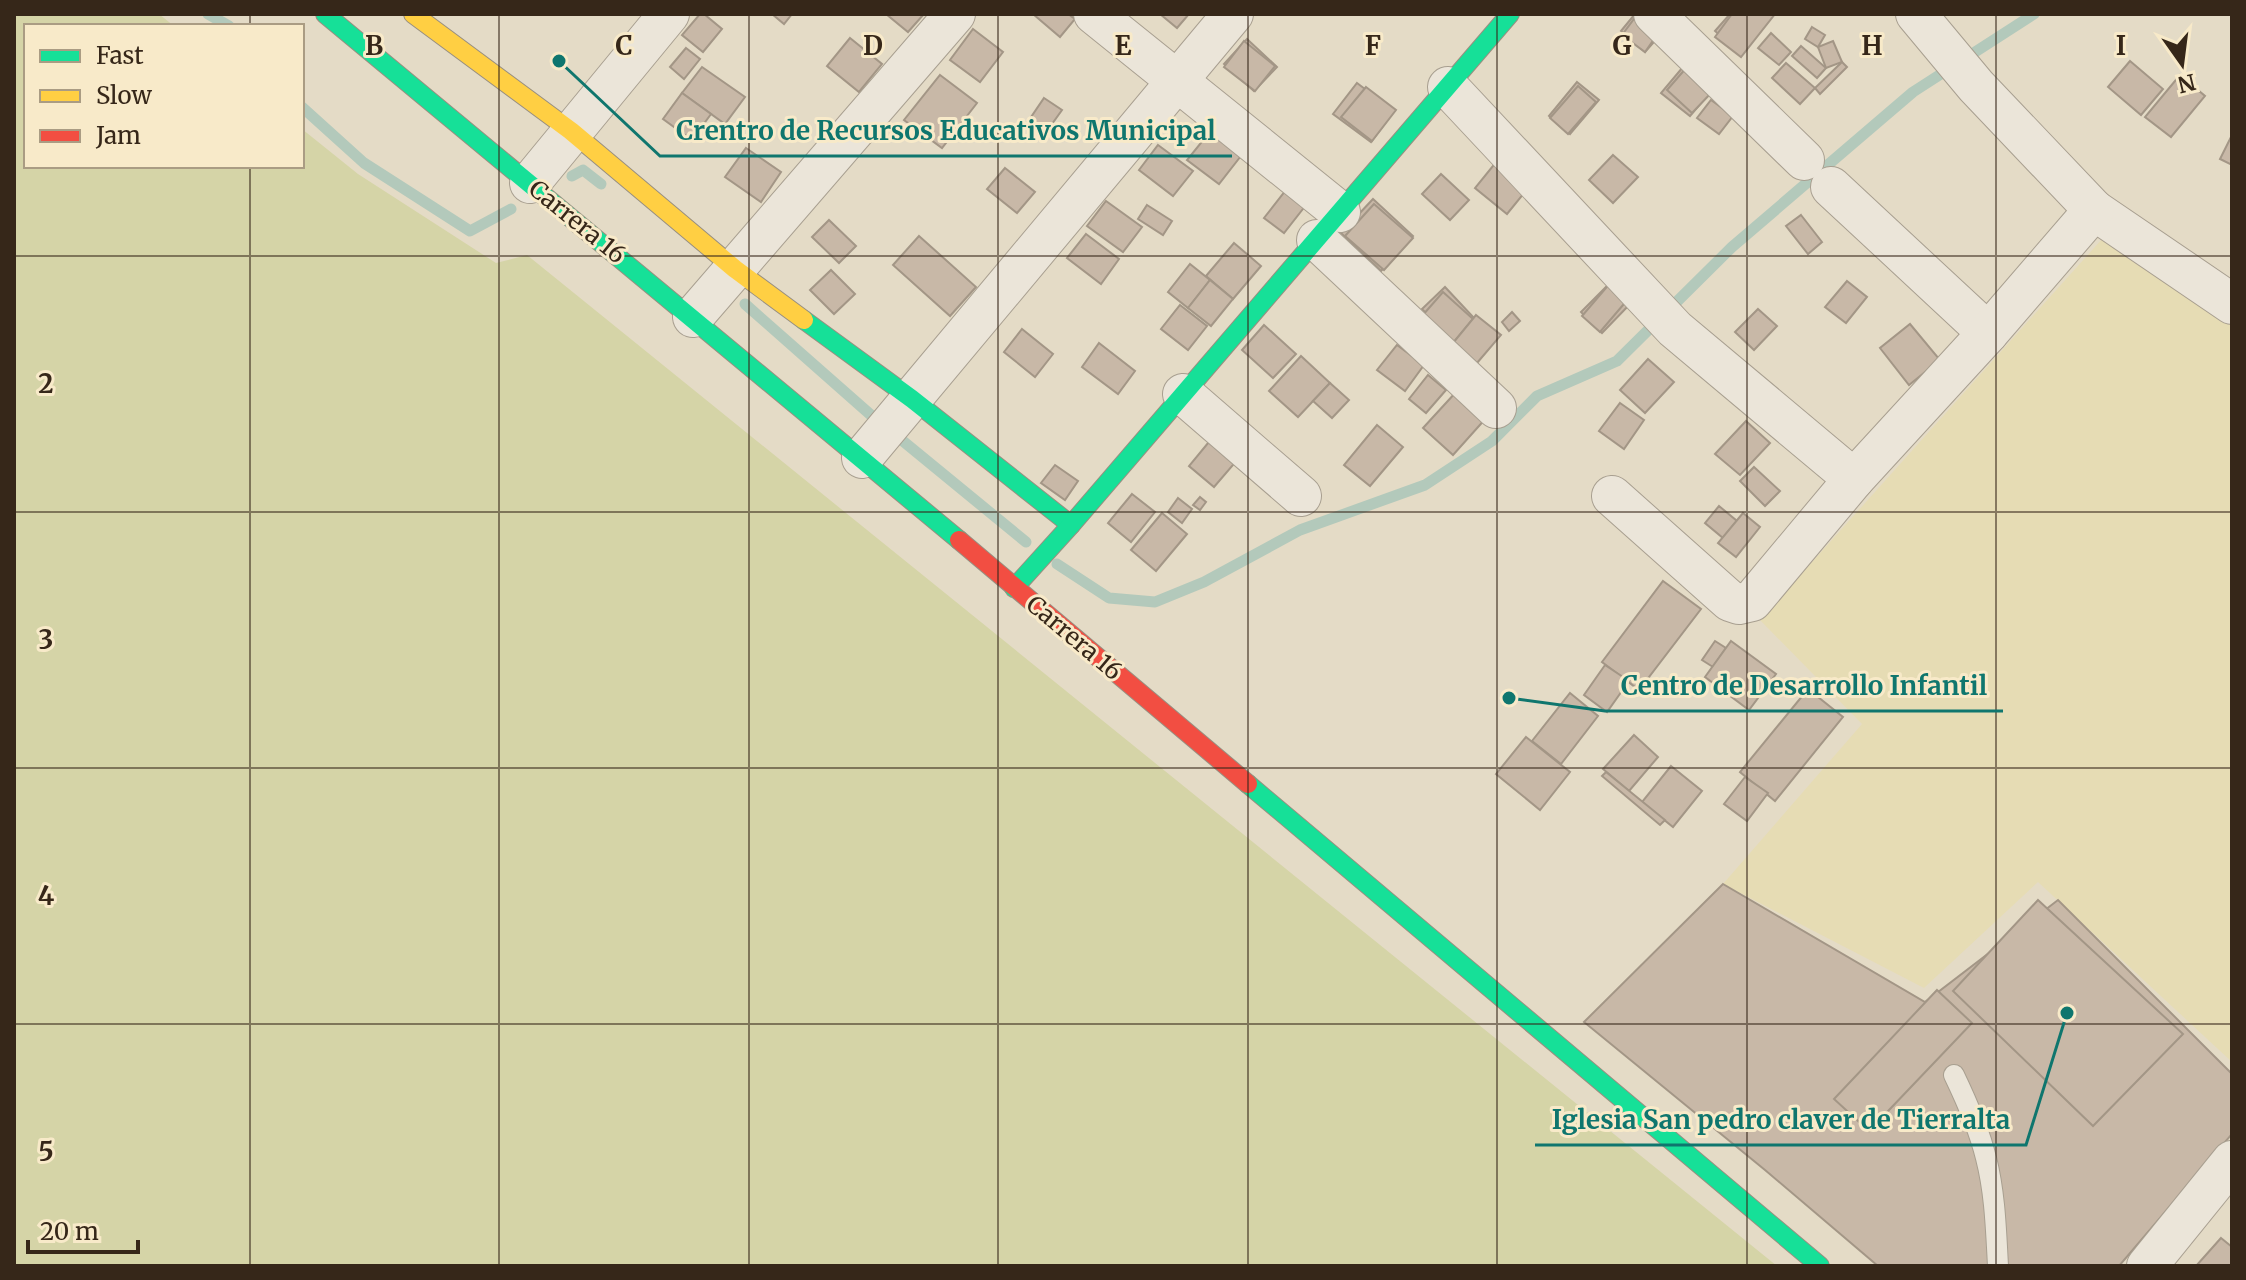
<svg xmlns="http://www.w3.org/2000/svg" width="2246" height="1280" font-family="Merriweather,serif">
<rect width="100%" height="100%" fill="#e4dbc6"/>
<polygon fill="#e6dcb4" points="2103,238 2232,319 2232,1062 2038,882 1924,988 1723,884 1862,724 1760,620"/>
<polygon fill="#d5d4a7" points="14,14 159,14 174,26 26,26 26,166 302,166 302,129 358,174 496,263 527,255 1777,1266 14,1266"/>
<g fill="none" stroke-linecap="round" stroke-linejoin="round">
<g stroke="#b3c9bb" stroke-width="11">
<polyline points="208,14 229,26"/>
<polyline points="302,107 364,163 470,231 511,209"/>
<polyline points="572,176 583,170 601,184"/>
<polyline points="745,304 872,416"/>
<polyline points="898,437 1026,542"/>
<polyline points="1057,564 1109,598 1155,602 1204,582 1300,530 1425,485 1492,441 1537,396 1617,361 1732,247 1913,92 2034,14"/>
</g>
</g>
<g fill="#c8b8a7" stroke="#a39686" stroke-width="2">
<polygon points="700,14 704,14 722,29 703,52 682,35"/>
<polygon points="772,14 792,14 784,24"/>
<polygon points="886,14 924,14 908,32"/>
<polygon points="1033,14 1068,14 1075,19 1060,37"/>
<polygon points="1160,14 1189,14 1177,28"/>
<polygon points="1635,14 1660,35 1645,52 1621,31"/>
<polygon points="1730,14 1771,14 1738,51 1715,31"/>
<polygon points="1732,14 1775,14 1741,57 1715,37"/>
<polygon points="1637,15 1659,32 1645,52 1622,35"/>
<polygon points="1812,27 1825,35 1818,47 1805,39"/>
<polygon points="973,29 1003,52 980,82 950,60"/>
<polygon points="1771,33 1791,52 1779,65 1758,48"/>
<polygon points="850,38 882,64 859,92 827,66"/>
<polygon points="1247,39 1277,67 1254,91 1224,64"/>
<polygon points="1244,41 1275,66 1255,91 1224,67"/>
<polygon points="1833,41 1842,62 1826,68 1818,47"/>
<polygon points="1801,46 1826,68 1817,78 1792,56"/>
<polygon points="686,48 700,59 684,79 670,67"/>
<polygon points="2130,61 2163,89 2141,115 2108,87"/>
<polygon points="1842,62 1847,67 1820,94 1815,88"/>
<polygon points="1786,63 1815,88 1800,104 1772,78"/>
<polygon points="702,67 745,97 725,124 682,93"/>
<polygon points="1683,67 1712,90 1690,116 1661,93"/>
<polygon points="1687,67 1713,91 1692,113 1667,90"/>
<polygon points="940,75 977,103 942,148 904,120"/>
<polygon points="2180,75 2205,96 2171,137 2145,117"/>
<polygon points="1577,82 1599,100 1570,134 1549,116"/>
<polygon points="1357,83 1394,111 1371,142 1333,114"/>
<polygon points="1578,86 1596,102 1568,134 1550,118"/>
<polygon points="1366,87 1396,110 1372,141 1341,117"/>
<polygon points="682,93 711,114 692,140 663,119"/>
<polygon points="1044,98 1062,110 1044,135 1027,123"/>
<polygon points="1711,100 1733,116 1719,134 1697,118"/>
<polygon points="1213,128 1244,152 1219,184 1187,160"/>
<polygon points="2232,135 2232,165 2220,159"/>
<polygon points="1158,145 1193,171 1173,196 1139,170"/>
<polygon points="746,148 781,172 761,202 725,177"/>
<polygon points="1613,155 1638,177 1613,203 1589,180"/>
<polygon points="1497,161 1529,187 1507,214 1475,188"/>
<polygon points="1005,168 1035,192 1017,213 987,189"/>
<polygon points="1441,174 1469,200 1450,220 1422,194"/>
<polygon points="1286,190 1306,205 1284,233 1264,218"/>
<polygon points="1373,199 1413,236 1381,271 1341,233"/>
<polygon points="1106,201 1142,227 1123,252 1087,226"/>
<polygon points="1374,204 1413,238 1384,270 1345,236"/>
<polygon points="1147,205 1172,221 1163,235 1138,219"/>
<polygon points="1801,215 1822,242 1808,254 1786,226"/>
<polygon points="829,220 856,246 839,263 812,237"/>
<polygon points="1086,234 1119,259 1101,284 1067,258"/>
<polygon points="919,236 976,287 950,316 893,265"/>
<polygon points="1234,243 1261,266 1233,299 1206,276"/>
<polygon points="1190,264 1210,280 1188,308 1168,292"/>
<polygon points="831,270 855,294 834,314 810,290"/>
<polygon points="1210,280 1233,299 1211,326 1188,308"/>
<polygon points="1847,281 1867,297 1846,323 1825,307"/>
<polygon points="1611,282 1632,302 1602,333 1581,312"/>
<polygon points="1611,282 1629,298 1600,332 1582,316"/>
<polygon points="1445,287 1474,318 1451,340 1422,309"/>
<polygon points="1443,292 1473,319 1453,343 1422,316"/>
<polygon points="1180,305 1207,326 1188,350 1161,329"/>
<polygon points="1758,309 1777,326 1754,350 1735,332"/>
<polygon points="1512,312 1520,321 1509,331 1502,322"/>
<polygon points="1476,315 1501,335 1477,363 1453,343"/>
<polygon points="1910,324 1940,360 1909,385 1880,348"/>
<polygon points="1264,325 1296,354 1273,378 1242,350"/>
<polygon points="1022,329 1053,354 1035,377 1004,352"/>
<polygon points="1099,343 1135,371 1118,394 1082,367"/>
<polygon points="1397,345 1424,365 1405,391 1377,370"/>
<polygon points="1301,356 1330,383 1298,417 1269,391"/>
<polygon points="1648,359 1674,382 1645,413 1620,390"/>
<polygon points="1428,375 1446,390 1426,413 1409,399"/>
<polygon points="1330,383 1349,400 1332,418 1313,401"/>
<polygon points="1457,391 1487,417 1453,455 1423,428"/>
<polygon points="1620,403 1644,420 1624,449 1599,431"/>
<polygon points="1746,421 1770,443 1740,475 1715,454"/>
<polygon points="1377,425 1403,447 1370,486 1344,465"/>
<polygon points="1213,437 1239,458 1214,487 1189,466"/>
<polygon points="1055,465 1078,481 1065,500 1041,483"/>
<polygon points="1754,467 1780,491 1765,506 1740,481"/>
<polygon points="1132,494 1155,512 1131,542 1108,523"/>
<polygon points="1200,497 1206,502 1200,510 1193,505"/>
<polygon points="1178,498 1192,509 1182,523 1168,512"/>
<polygon points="1719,506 1737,521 1723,538 1705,523"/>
<polygon points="1162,513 1187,534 1156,571 1131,550"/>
<polygon points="1743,513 1760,527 1736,557 1718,543"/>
<polygon points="1663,581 1701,609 1639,690 1602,662"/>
<polygon points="1715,641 1726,648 1713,667 1702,660"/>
<polygon points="1731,641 1776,674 1749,710 1705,677"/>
<polygon points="1605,665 1629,681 1607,712 1584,695"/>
<polygon points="1808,689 1843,717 1775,801 1740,772"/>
<polygon points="1570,693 1598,716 1561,764 1532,741"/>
<polygon points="1634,735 1658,757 1629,791 1603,769"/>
<polygon points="1526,737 1570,772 1540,810 1496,774"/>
<polygon points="1671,766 1702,791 1673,827 1642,802"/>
<polygon points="1606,772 1665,820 1660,825 1602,776"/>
<polygon points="1745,777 1768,793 1747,821 1724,804"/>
<polygon points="1723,884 1925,1002 2058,900 2232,1074 2232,1134 2119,1266 1878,1266 1765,1170 1584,1022"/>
<polygon points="2038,900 2183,1034 2093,1126 1953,991"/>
<polygon points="1937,990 1972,1023 1869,1131 1834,1099"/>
<polygon points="2221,1238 2232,1247 2232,1266 2196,1266"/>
</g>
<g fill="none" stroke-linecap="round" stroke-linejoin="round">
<defs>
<path id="lane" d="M1954,1075C1967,1102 1979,1129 1986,1158C1995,1193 1996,1230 1998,1266"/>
<g id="street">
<polyline points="1094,14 1340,212"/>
<polyline points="1654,14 1804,160"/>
<polyline points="1916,14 1976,86 2094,210 2232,304"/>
<polyline points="1448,87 1675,329 1854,479"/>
<polyline points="530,183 669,14"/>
<polyline points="1831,187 1988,333"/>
<polyline points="1317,240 1496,408"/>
<polyline points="693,317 955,14"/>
<polyline points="1183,394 1301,496"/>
<polyline points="862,458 1233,14"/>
<polyline points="1612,496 1730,601 1739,604 1752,601 1854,479 1988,333 2094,210"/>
<polyline points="2147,1266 2232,1161"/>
</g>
<g id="fast">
<polyline points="325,14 959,540"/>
<polyline points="804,320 912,399 1071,525"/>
<polyline points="1014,588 1071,525 1510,14"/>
<polyline points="1248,784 1820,1266"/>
</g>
<polyline id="slow" points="413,14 571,131 735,269 804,320"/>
<polyline id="jam" points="959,540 1248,784"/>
</defs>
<use href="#lane" stroke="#a89f90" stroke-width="22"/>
<use href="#street" stroke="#a89f90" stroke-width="42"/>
<use href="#fast" stroke="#988f80" stroke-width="20"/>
<use href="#slow" stroke="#988f80" stroke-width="20"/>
<use href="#jam" stroke="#988f80" stroke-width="20"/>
<use href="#lane" stroke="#ebe5d9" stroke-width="20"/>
<use href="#street" stroke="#ebe5d9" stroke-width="40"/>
<use href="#fast" stroke="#16e098" stroke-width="18"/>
<use href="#slow" stroke="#ffcf43" stroke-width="18"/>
<use href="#jam" stroke="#f24e42" stroke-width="18"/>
</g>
<path fill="none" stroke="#362719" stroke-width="2" stroke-opacity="0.55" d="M250,14V26M499,14V1266M749,14V1266M998,14V1266M1248,14V1266M1497,14V1266M1747,14V1266M1996,14V1266M250,166V1266M14,256H2232M14,512H2232M14,768H2232M14,1024H2232"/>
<g text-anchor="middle" stroke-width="6" stroke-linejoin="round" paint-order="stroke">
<g font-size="24" fill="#362719" stroke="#f8eac9">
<text transform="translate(577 222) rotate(39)" y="8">Carrera 16</text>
<text transform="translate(1074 638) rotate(40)" y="8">Carrera 16</text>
</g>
</g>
<g font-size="26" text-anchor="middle" font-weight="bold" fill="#362719" stroke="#f8eac9" stroke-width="6" stroke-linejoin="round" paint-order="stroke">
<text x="374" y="55">B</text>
<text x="624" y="55">C</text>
<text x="873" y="55">D</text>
<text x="1123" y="55">E</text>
<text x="1373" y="55">F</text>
<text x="1622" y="55">G</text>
<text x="1872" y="55">H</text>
<text x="2121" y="55">I</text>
<text x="46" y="393">2</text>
<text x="46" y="649">3</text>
<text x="46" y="905">4</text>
<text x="46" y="1161">5</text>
</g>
<path fill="none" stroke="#0f766e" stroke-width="3" d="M559 61L660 156H1232M1509 698L1605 711H2003M2067 1013L2026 1145H1535"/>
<g fill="#0f766e" stroke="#f8eac9" stroke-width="3">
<circle cx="559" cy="61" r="8"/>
<circle cx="1509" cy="698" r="8"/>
<circle cx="2067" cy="1013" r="8"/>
</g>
<g font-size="26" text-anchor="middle" font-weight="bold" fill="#0f766e" stroke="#f8eac9" stroke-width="6" stroke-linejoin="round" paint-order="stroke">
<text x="946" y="140">Crentro de Recursos Educativos Municipal</text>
<text x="1804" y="695">Centro de Desarrollo Infantil</text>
<text x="1781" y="1129">Iglesia San pedro claver de Tierralta</text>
</g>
<rect width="2246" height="1280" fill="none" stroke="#362719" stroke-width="32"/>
<rect x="24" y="24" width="280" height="144" fill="#f8eac9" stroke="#aa9c83" stroke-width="2"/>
<rect x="40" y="50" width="40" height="12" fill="#16e098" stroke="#aa9c83" stroke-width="2"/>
<text x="96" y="64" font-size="24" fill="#362719">Fast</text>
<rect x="40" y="90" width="40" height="12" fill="#ffcf43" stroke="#aa9c83" stroke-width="2"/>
<text x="96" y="104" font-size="24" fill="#362719">Slow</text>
<rect x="40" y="130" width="40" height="12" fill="#f24e42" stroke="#aa9c83" stroke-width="2"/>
<text x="96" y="144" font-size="24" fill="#362719">Jam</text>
<g transform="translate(2182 64) rotate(166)" stroke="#f8eac9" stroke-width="6" paint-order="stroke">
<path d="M0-6L14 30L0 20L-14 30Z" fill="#362719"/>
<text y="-12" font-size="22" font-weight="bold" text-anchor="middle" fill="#362719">N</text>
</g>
<path d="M28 1240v12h110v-12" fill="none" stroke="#362719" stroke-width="4"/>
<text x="40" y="1240" font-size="24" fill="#362719" stroke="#f8eac9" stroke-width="6" paint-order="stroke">20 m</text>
</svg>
